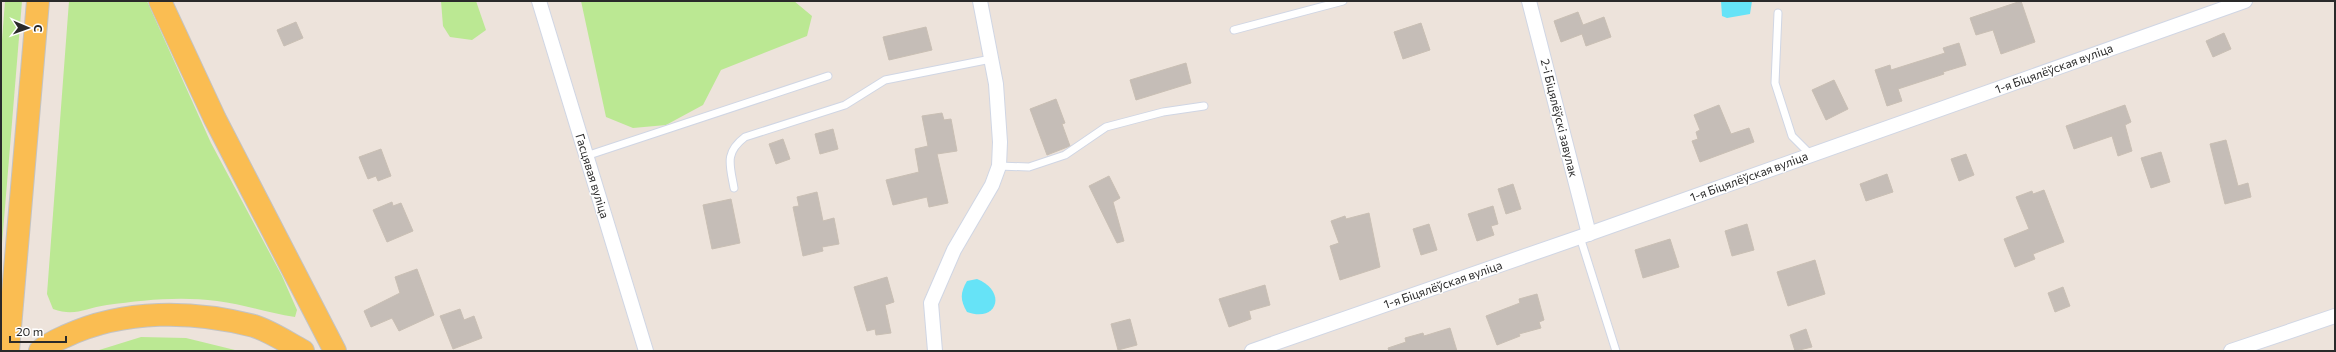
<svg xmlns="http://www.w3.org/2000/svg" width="2336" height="352" font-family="Commissioner,sans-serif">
<rect width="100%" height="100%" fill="#ede3db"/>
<g fill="#bbe893">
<polygon points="5,1 22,1 1,256 1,53"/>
<path d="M69,1H147L211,143L282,276L297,310L295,317C268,313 243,304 217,301C180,296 143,300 107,305C85,308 75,317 53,309L47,294Z"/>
<polygon points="441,1 476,1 486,30 472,40 450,37 443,26"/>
<polygon points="581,1 794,1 812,16 807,36 721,70 703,105 666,125 633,128 606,117"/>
<polygon points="141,337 186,338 239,351 96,351"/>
</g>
<g fill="#66e3f7">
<polygon points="1721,1 1752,1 1750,14 1727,18 1722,16"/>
<path d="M977,279C1007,291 998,323 967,312C960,300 960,293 967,281Z"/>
</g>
<g fill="#c5bdb7" stroke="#c9bfb4">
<polygon points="2021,1 2035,42 2001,54 1993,30 1976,35 1970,18"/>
<polygon points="1578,12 1583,25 1604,17 1611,37 1586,46 1582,34 1561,42 1554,21"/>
<polygon points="296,22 303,38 284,46 277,30"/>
<polygon points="1421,23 1430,50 1403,59 1394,32"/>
<polygon points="926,27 932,50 889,60 883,37"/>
<polygon points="2224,33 2231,49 2213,57 2206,41"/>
<polygon points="1959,43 1966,65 1943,72 1944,74 1898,89 1902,101 1887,106 1875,70 1890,65 1891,70 1945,53 1943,48"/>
<polygon points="1186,63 1191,83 1136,100 1130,80"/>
<polygon points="1834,80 1848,109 1826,120 1812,90"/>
<polygon points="1056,99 1065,123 1062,124 1070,146 1047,155 1030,109"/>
<polygon points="1719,105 1731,134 1749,128 1754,142 1700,162 1692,141 1698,139 1696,132 1700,130 1694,115"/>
<polygon points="2125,105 2131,122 2125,125 2132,151 2118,156 2112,136 2074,149 2066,126"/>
<polygon points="942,113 944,120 951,119 957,151 937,154 948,203 929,207 927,197 893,205 886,180 919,172 915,149 928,146 922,116"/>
<polygon points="833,129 838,149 820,154 815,134"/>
<polygon points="783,139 790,159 776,164 769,144"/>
<polygon points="2226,140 2238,186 2248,183 2251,197 2225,204 2210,144"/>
<polygon points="381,149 391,176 378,181 376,176 368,179 359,157"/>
<polygon points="2161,152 2170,182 2151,188 2141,158"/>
<polygon points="1966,154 1974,175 1959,181 1951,159"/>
<polygon points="1887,174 1893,192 1866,201 1860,184"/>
<polygon points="1109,176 1120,198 1113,202 1124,241 1117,243 1089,186"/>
<polygon points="1513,184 1521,209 1506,214 1498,189"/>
<polygon points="2044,190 2064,242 2033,254 2035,259 2015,267 2004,239 2029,229 2016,197 2032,191 2033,194"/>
<polygon points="817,192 823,221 834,218 839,244 822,247 823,251 803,256 793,207 799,206 797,197"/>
<polygon points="731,199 740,243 712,249 703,205"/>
<polygon points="392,202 393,206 401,203 413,231 387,242 373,210"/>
<polygon points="1493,206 1498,224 1491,226 1494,235 1477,241 1468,214"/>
<polygon points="1369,213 1380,267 1340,280 1330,246 1339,243 1331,221 1345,216 1346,219"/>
<polygon points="1429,224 1437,250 1421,255 1413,229"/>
<polygon points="1747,224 1754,250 1732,256 1725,231"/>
<polygon points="1670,239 1679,267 1643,278 1635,250"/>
<polygon points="1815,260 1825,294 1788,306 1777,272"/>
<polygon points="417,269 434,315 399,331 392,318 371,327 364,311 400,293 395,277"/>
<polygon points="887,277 894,302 885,305 891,333 876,335 875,329 867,331 854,287"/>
<polygon points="1265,285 1270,305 1249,311 1251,319 1229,327 1219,299"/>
<polygon points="2063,287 2070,306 2055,312 2048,293"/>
<polygon points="1537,294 1544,320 1539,322 1541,328 1519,334 1520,336 1497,345 1486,316 1520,303 1519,299"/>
<polygon points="460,309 464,320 474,316 482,338 453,349 440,316"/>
<polygon points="1130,319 1137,345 1118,350 1111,324"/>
<polygon points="1450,328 1457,351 1389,351 1388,348 1406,342 1405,338 1423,333 1424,336"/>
<polygon points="1806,329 1812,347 1795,351 1790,335"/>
</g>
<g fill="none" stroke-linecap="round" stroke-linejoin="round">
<defs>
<g id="service">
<polyline points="1778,13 1775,83 1792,136 1811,155"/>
<polyline points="1234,30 1343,1"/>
<polyline points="586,156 828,76"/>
<polyline points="999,166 1029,167 1065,155 1106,127 1163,112 1204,106"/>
<path d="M734,188C730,165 724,153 745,137L845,105L885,80L991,59"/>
<polyline points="1580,237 1616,351"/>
</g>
<g id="minor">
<polyline points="539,1 646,351"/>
<polyline points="1529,1 1589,234"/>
<polyline points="935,351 931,303 954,250 992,185 999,166 1000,142 996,84 980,1"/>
<polyline points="1252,351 1580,237 2245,1"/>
<polyline points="2231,351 2335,316"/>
</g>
<g id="primary">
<polyline points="160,1 215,119 335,351"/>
<polyline points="8,351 38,1"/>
<path d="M40,351C47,344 57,340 66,336C124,309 193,310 254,326C270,331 288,343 303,351"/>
</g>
</defs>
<use href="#service" stroke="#d0d6e4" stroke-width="9"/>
<use href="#minor" stroke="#d0d6e4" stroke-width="16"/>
<use href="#primary" stroke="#c3c3c3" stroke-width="24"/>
<use href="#service" stroke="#fff" stroke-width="7"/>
<use href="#minor" stroke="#fff" stroke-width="14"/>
<use href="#primary" stroke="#fabd52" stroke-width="22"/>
</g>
<g text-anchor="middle" stroke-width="3" stroke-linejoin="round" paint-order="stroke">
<g font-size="12" fill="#2a2a2a" stroke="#fff">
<text transform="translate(2054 69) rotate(-20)" y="4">1-я Біцялёўская вуліца</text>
<text transform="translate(1559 118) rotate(76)" y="4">2-і Біцялёўскі завулак</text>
<text transform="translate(592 176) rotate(73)" y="4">Гасцявая вуліца</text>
<text transform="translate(1749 177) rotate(-20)" y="4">1-я Біцялёўская вуліца</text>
<text transform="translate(1443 285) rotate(-19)" y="4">1-я Біцялёўская вуліца</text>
</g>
</g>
<rect width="2336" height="352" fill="none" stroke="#2a2a2a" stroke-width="4"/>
<g transform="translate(28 28) rotate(92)" stroke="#ffffff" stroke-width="3" paint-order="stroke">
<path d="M0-3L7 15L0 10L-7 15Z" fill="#2a2a2a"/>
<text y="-6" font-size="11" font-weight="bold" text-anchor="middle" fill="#2a2a2a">С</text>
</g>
<path d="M10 336v6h56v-6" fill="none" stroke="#2a2a2a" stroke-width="2"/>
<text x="16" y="336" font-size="12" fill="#2a2a2a" stroke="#ffffff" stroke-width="3" paint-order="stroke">20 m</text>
</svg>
